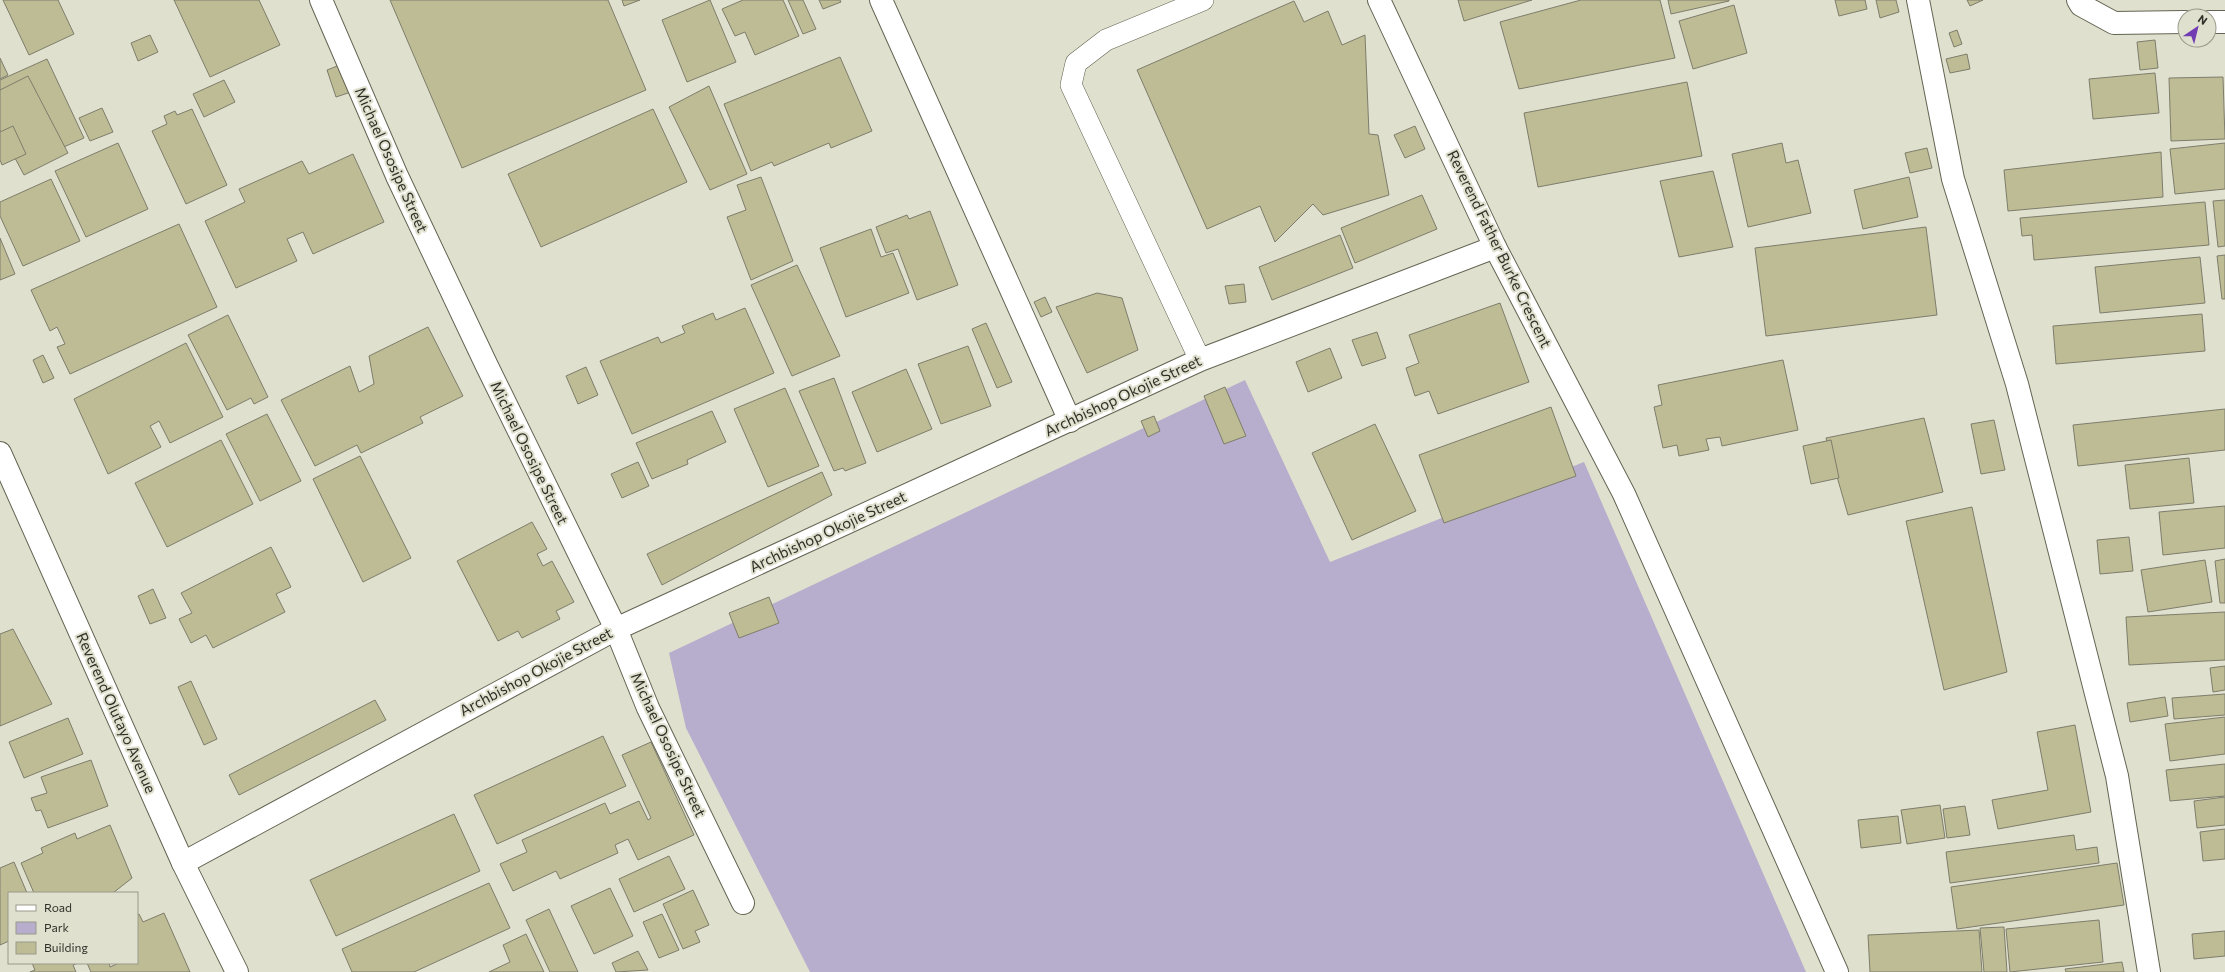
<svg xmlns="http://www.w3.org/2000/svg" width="2225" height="972" font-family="Commissioner,sans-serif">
<rect width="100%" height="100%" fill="#e0e0ce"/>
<polygon fill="#b7adcc" points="1245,380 1330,562 1584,462 1806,972 810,972 686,728 669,653"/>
<g fill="#bdbc94" stroke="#7e7d6c">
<polygon points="3,0 58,0 74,34 29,55"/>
<polygon points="174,0 259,0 280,45 210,77"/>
<polygon points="390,0 608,0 646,90 462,168"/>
<polygon points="622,0 640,0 624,6"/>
<polygon points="710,0 736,62 687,82 662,20"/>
<polygon points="743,0 783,0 799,36 755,55 745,32 735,36 722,9"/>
<polygon points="788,0 803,0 816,29 803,34"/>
<polygon points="819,0 840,0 841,2 823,9"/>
<polygon points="1458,0 1532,0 1464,21"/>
<polygon points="1581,0 1660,0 1675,58 1519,89 1500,22"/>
<polygon points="1668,0 1729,0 1729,1 1671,14"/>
<polygon points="1835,0 1865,0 1867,9 1839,16"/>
<polygon points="1876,0 1896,0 1899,12 1880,18"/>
<polygon points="1967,0 1983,0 1970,6"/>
<polygon points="1294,1 1304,22 1328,11 1342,45 1365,35 1369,134 1378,135 1389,195 1323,215 1313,204 1275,242 1260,206 1207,229 1137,70"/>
<polygon points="1734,5 1747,53 1693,69 1679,21"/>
<polygon points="1957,30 1962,44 1954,47 1949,33"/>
<polygon points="150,35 158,52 138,61 131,43"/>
<polygon points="2155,40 2158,68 2140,70 2137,42"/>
<polygon points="1967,54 1970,69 1950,73 1946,59"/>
<polygon points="840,57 872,131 831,148 829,143 774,166 772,162 751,171 724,104"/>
<polygon points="0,58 8,75 0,79"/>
<polygon points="47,59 84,138 57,150 54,145 30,156 0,90 0,80"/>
<polygon points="345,63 354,91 336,97 327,70"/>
<polygon points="2155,73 2159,113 2093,119 2089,79"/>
<polygon points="28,76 68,153 24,175 0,130 0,90"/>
<polygon points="2223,77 2225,139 2171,141 2169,78"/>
<polygon points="224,80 235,102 204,117 193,94"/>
<polygon points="1687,82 1702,156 1538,187 1524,113"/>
<polygon points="709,86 747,174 710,190 669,107"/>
<polygon points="102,108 113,132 90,141 79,118"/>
<polygon points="192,109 227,185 186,204 152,131 167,124 164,116 175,111 177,115"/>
<polygon points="653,109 687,182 541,247 508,174"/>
<polygon points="13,126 26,154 2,165 0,160 0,132"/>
<polygon points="1415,126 1425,149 1405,158 1394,135"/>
<polygon points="118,143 148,209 86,237 55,171"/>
<polygon points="1782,143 1786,163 1798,160 1811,213 1748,227 1732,154"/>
<polygon points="2225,143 2225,189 2175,194 2170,149"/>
<polygon points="1927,148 1932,168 1910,173 1905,153"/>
<polygon points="2161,152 2163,197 2008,211 2004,170"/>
<polygon points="353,154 384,222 313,254 303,232 287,239 297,261 236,288 205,221 245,202 239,189 302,161 309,174"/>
<polygon points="1713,171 1733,247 1679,257 1660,181"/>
<polygon points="761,177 793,261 751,280 727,217 746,210 737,185"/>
<polygon points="1909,177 1918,217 1863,229 1854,190"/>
<polygon points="51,179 80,241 23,266 0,216 0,202"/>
<polygon points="1422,195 1437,229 1355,263 1341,228"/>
<polygon points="2225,200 2225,246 2218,247 2213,201"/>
<polygon points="2205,202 2209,245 2034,260 2032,235 2022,236 2020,218"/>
<polygon points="930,211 958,285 917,300 898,249 886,253 876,227 907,215 909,219"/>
<polygon points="179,224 217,307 70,374 57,347 65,344 57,327 50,331 31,290"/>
<polygon points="1926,227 1937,315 1766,336 1755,248"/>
<polygon points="871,229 881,257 893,253 909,293 846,317 820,248"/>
<polygon points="1340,235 1353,268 1272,300 1259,267"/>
<polygon points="0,238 15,274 0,280"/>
<polygon points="2225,255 2225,299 2222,299 2217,256"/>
<polygon points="2200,257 2205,303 2100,313 2095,267"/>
<polygon points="797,265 840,356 792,376 751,285"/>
<polygon points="1244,284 1246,302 1229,304 1225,286"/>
<polygon points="1097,293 1122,298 1138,350 1087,373 1056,307"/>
<polygon points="1045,297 1052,312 1041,317 1034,302"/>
<polygon points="1500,303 1529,382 1438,414 1429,391 1415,396 1406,368 1419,363 1409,335"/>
<polygon points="745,308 774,373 632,434 600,361 658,337 661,343 685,333 682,326 713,313 716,320"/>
<polygon points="2202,314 2205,351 2056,364 2053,326"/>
<polygon points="228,315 268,397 254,404 251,398 227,410 188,335"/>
<polygon points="986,323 1012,382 997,388 972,329"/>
<polygon points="428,327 463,396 420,417 423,423 361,453 357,445 315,466 281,400 350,366 359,392 374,384 369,356"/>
<polygon points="1377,332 1386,358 1362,366 1352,340"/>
<polygon points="186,343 223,417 170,443 159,421 150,426 161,447 108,474 74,399"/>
<polygon points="968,346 991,406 941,424 918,364"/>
<polygon points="1330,348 1342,378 1308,392 1296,362"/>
<polygon points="43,355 54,378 43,383 33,360"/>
<polygon points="1783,360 1798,430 1722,446 1720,437 1706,439 1709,450 1679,456 1677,445 1663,448 1654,407 1662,405 1658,385"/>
<polygon points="586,367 598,395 578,404 566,376"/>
<polygon points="906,369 932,429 877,452 852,392"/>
<polygon points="834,378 866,463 845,471 843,468 834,471 799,391"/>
<polygon points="1225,387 1246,436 1224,444 1204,396"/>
<polygon points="785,388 819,466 768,487 734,409"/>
<polygon points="1551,407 1576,476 1444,523 1419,455"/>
<polygon points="2225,409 2225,450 2078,466 2073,425"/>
<polygon points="712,411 726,442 687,460 688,464 652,479 636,443"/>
<polygon points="267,414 301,481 260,501 226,434"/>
<polygon points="1154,416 1160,431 1148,437 1141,421"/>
<polygon points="1924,418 1943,492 1848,515 1826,438"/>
<polygon points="1994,420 2005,470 1981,474 1971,424"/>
<polygon points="1375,424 1416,511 1352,540 1312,453"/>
<polygon points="221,440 253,504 167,547 135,483"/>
<polygon points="1831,440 1839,478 1811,484 1803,446"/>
<polygon points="360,456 411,558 363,582 313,479"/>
<polygon points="2189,458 2194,503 2130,509 2125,465"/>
<polygon points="638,462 649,486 622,498 611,474"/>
<polygon points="822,472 832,495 662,585 647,554"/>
<polygon points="2225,506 2225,548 2163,555 2159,512"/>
<polygon points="1972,507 2007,672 1944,690 1906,521"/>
<polygon points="532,522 547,549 537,554 543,566 552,561 574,602 556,611 560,619 522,638 518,631 498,641 457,561"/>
<polygon points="2129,537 2133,571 2100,574 2097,540"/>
<polygon points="271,547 291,587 276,594 285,612 213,648 206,635 191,643 179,619 192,613 181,593"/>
<polygon points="2225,559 2225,603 2220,603 2215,561"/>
<polygon points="2205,560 2212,602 2148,612 2141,570"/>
<polygon points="153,589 166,618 150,624 138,596"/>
<polygon points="769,597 779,623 739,638 729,613"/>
<polygon points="2225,612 2225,660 2129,665 2126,617"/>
<polygon points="13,629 52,704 0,726 0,634"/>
<polygon points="2225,666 2225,690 2213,692 2210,668"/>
<polygon points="191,681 217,739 204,745 178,687"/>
<polygon points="2225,694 2225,715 2174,719 2172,698"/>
<polygon points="2165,697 2168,716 2130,722 2127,703"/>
<polygon points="375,700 386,720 239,795 229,775"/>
<polygon points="2225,717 2225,754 2170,761 2165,724"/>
<polygon points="68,718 83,754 24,778 9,742"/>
<polygon points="2075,725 2091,812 1998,829 1992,800 2048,790 2037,732"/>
<polygon points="603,736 626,786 497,844 474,795"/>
<polygon points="651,742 694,835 638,860 628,839 615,845 618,853 560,879 556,871 513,891 500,864 527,852 522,840 605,803 610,814 639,801 648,820 651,818 622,755"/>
<polygon points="91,760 108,806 48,828 41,810 36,811 31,798 47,793 41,777"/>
<polygon points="2225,764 2225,796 2170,801 2166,770"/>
<polygon points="2225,797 2225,825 2197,828 2194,801"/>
<polygon points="1940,805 1945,838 1907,844 1901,810"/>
<polygon points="1965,806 1970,835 1947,838 1943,809"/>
<polygon points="454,814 480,871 336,936 310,880"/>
<polygon points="1898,816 1901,843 1861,848 1858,820"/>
<polygon points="110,825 132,878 113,893 34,893 21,863 43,853 41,848 75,833 77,839"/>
<polygon points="2225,829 2225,859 2203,861 2200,832"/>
<polygon points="2074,835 2076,850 2097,847 2099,863 1950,883 1946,852"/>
<polygon points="669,856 685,889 634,912 619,879"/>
<polygon points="14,862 27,893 9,893 9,941 0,945 0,868"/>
<polygon points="2117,863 2124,905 1957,929 1951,887"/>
<polygon points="489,883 510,928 414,972 352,972 342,949"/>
<polygon points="610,888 633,936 594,954 571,906"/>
<polygon points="693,890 709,925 695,931 700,942 683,949 663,904"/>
<polygon points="549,909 578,972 550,972 526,920"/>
<polygon points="164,913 190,972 91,972 87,963 109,963 110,967 119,963 137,963 137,915 139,914 143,922"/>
<polygon points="662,914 679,950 659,958 643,922"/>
<polygon points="2099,920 2103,962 2010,972 2006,929"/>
<polygon points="2004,927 2007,972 1984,972 1980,928"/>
<polygon points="1979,930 1982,972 1870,972 1868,935"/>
<polygon points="2225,931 2225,956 2194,959 2192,934"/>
<polygon points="526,934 544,972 489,972 510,962 503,945"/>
<polygon points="638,951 648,970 616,972 612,963"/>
<polygon points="2122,962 2124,972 2066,972 2065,969"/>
<polygon points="32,963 78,963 73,965 76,972 30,972 35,970"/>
</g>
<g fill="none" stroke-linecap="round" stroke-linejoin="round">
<defs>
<polyline id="service" points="1200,360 1071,85 1076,63 1106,40 1203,0"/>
<g id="minor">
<polyline points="321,0 397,176 486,364 616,629 648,708 743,903"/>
<polyline points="881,0 1070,421"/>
<polyline points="1379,0 1495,247 1624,494 1837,972"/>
<polyline points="1918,0 1953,179 2017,384 2117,776 2149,972"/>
<polyline points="2078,0 2081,5 2114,23 2185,22"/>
<polyline points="2209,22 2225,22"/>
<polyline points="0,453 183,863 237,972"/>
<polyline points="183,863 616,629 1200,360 1495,247"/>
</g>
</defs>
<use href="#service" stroke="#646454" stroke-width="22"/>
<use href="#minor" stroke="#646454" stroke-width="24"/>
<use href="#service" stroke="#fff" stroke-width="21"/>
<use href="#minor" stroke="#fff" stroke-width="22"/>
</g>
<g text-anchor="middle" stroke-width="4" stroke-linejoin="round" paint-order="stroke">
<g font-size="15" fill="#303029" stroke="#e0e0ce">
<text transform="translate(391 160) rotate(66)" y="5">Michael Ososipe Street</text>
<text transform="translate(1499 249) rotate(64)" y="5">Reverend Father Burke Crescent</text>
<text transform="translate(1123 396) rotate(-25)" y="5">Archbishop Okojie Street</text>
<text transform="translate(529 453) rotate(64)" y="5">Michael Ososipe Street</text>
<text transform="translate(828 532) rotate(-25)" y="5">Archbishop Okojie Street</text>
<text transform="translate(536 672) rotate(-28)" y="5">Archbishop Okojie Street</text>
<text transform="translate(116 713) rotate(66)" y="5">Reverend Olutayo Avenue</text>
<text transform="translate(668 745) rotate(65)" y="5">Michael Ososipe Street</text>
</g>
</g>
<rect x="8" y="892" width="130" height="72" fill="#e0e0ce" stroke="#9a9a8c"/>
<rect x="16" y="905" width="20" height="6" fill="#ffffff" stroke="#9a9a8c"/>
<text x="44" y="912" font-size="12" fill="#303029">Road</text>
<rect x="16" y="922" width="20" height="12" fill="#b7adcc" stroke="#9a9a8c"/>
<text x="44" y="932" font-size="12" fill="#303029">Park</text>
<rect x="16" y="942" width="20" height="12" fill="#bdbc94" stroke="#9a9a8c"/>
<text x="44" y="952" font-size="12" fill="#303029">Building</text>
<g transform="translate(2197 28) rotate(35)"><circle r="19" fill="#e0e0ce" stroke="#9a9a8c"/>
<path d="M0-3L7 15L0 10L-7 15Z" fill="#723cb3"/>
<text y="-6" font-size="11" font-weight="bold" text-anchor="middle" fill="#303029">N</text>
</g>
</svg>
